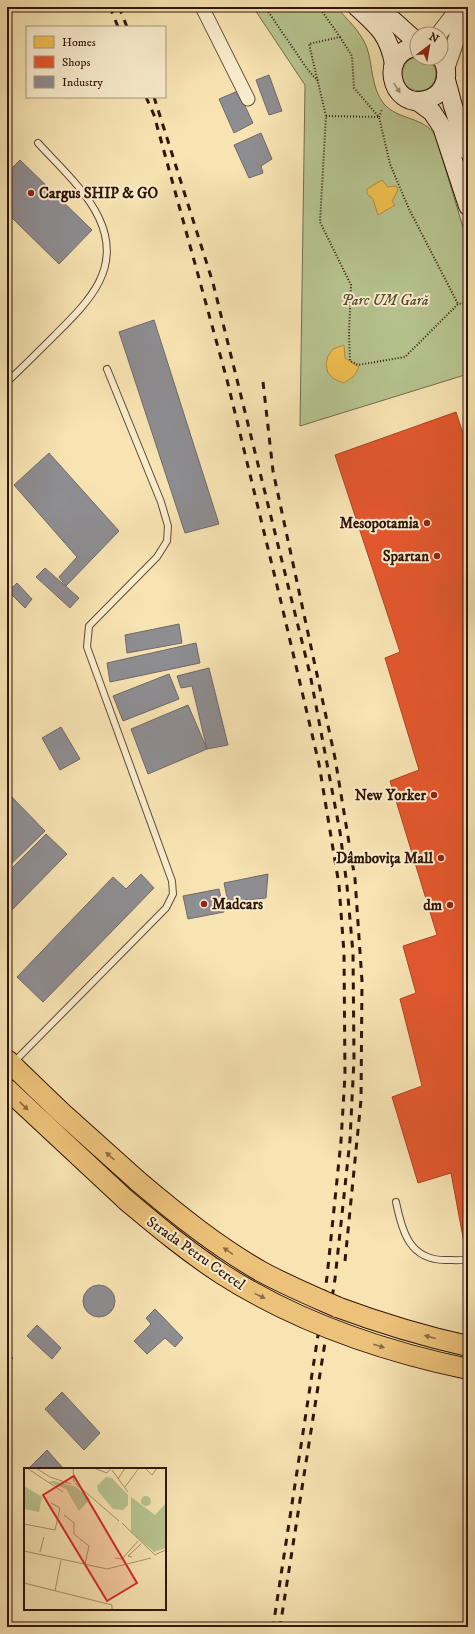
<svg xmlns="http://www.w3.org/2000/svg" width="475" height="1634" font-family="'IM FELL DW Pica',serif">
<rect width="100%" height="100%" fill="#f8e4b3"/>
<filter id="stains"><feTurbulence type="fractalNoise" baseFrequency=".005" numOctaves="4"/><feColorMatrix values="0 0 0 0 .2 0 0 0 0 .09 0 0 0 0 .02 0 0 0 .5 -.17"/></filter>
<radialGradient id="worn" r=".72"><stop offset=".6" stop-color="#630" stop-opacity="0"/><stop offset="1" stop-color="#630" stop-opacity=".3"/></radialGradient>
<g fill="#b7c591" stroke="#746d4c">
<path d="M253,7H336C348,20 361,32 367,48C373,66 371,88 384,104C399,121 425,116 436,137L468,244V374L300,426L305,85Z"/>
<circle cx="419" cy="74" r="17"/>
</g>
<g fill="#f2c14e" stroke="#b88d39">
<polygon points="382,180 388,187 396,186 398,190 392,201 395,205 378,215 373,199 367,194 367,189"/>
<polygon points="344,345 345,358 359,367 354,376 344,383 334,379 328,373 326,364 328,356 333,349"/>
</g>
<polygon fill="#e4572e" stroke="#ae4323" points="456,412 468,449 468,1247 465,1248 451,1173 418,1183 392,1097 422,1086 400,999 416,993 403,946 437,935 390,781 419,770 385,658 400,652 335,455"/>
<g fill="#8d8d92" stroke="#716969">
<polygon points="269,75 282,111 269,115 256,80"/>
<polygon points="238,91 253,123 234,133 219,99"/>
<polygon points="261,133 272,159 261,166 263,173 249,178 234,145"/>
<polygon points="20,160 92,230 59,264 7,213 7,173"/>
<polygon points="154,320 219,524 185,533 119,332"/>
<polygon points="49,453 119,531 66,586 59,577 77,557 14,485"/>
<polygon points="45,568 79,598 70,608 36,577"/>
<polygon points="7,581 13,587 17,583 32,599 25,608 7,590"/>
<polygon points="179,624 182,643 127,653 125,635"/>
<polygon points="196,643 200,663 110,682 107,663"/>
<polygon points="209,668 228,745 207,749 192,686 181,688 177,676"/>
<polygon points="169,674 179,699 123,721 113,696"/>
<polygon points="188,705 207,749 148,774 131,729"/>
<polygon points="61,727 80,759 60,770 42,738"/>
<polygon points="7,792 45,831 7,868"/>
<polygon points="46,834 67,854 7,915 7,873"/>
<polygon points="141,874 154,888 43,1002 17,977 113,877 126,889"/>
<polygon points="268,874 266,898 228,902 224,883"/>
<polygon points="219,889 224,912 188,919 183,896"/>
<circle cx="99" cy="1301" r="16"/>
<polygon points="155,1309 183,1338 175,1347 165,1338 147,1354 134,1341 151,1324 146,1318"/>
<polygon points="37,1325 61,1348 52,1359 27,1336"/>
<polygon points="7,1352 13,1358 7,1365"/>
<polygon points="62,1392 100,1433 84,1450 45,1409"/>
<polygon points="47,1450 63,1468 28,1469"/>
</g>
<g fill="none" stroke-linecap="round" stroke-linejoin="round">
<defs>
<g id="service">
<path d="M7,382C23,367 39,351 55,335C88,302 123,269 99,218C85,189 59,166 38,143"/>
<polyline points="14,1062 166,908 173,894 172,881 87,647 89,626 157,557 167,541 168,526 161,502 107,369"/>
<path d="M396,1202C402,1232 410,1261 447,1260C453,1260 461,1261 468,1259"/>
</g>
<polyline id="minor" points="202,7 248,99"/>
<g id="tertiary">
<polyline points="439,34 460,7"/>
<polyline points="446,69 457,37 468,19"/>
</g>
<g id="secondary">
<path d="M357,7C378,26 389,35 394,64"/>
<polyline points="378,7 417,42"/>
<path d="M417,47C378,50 389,110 426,100C433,98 440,93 443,87C448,77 447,66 441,57"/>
<polyline points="446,80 453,106 468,151"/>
<polyline points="417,101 432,112 442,127 468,206"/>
</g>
<g id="primary">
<polyline points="7,1060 61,1112 139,1182"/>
<polyline points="7,1089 126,1200"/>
<path d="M337,1307C380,1323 423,1336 468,1346"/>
</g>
</defs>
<use href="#service" stroke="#624933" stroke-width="8"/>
<use href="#minor" stroke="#624933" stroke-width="15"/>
<use href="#tertiary" stroke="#624933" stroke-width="18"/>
<use href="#secondary" stroke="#301508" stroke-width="20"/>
<use href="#primary" stroke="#301508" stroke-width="22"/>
<g stroke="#301508" stroke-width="2" stroke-dasharray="1 2" stroke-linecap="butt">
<polyline points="265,7 308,70 318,81"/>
<polyline points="319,7 340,37 309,44 326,116 320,222 351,285 349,334 350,361 358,365 405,357 458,304 468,303"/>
<polyline points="340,37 352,56 354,88 379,117 382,109"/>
<polyline points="326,116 379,117 390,164 409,209 458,304"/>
</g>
<use href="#service" stroke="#faedce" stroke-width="6"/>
<use href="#minor" stroke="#faedce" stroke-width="13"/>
<use href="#tertiary" stroke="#faedce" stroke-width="16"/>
<use href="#secondary" stroke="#faedce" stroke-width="18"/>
<use href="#primary" stroke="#ecc27a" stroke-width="20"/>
<g stroke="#301508" stroke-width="3" stroke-dasharray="7 7" stroke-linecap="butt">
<polyline points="110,7 118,27"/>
<polyline points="119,7 127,27"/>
<polyline points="146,97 154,115 227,380 281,602 319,764 339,885 344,953 345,1075 341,1141 327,1277 273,1627"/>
<polyline points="154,97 213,283 310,674 340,832 347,886 353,953 354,1059 350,1140 335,1279 280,1627"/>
<polyline points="263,382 273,471 335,758 355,879 362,981 361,1100 345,1261"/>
</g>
<defs>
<g id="primary-bridge">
<path d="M139,1182C178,1215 218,1247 262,1272C286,1285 312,1296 337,1307"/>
<path d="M126,1200C157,1226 188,1252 222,1274C297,1322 382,1351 468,1369"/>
</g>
</defs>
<use href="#primary-bridge" stroke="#301508" stroke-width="22" stroke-linecap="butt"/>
<use href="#primary-bridge" stroke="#ecc27a" stroke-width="20"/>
</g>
<defs><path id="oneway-solid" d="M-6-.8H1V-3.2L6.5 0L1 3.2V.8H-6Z"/></defs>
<use fill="#9f8c75" href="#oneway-solid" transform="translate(397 88) rotate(57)"/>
<g fill="#8e6c41">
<use href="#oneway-solid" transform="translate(24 1106) rotate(44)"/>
<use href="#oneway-solid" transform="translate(110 1156) rotate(-138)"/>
<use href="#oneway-solid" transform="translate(228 1251) rotate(-146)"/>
<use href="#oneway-solid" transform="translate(260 1296) rotate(26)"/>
<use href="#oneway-solid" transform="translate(430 1337) rotate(-165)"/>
<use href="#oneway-solid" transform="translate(379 1346) rotate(17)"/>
</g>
<g fill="#8f2418" stroke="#faedce" stroke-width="1.5">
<circle cx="31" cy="193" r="4"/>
<circle cx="427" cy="523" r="4"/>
<circle cx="437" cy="556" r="4"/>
<circle cx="434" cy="795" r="4"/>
<circle cx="441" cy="858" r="4"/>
<circle cx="204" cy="904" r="4"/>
<circle cx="450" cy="905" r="4"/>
</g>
<g text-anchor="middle" stroke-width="4" stroke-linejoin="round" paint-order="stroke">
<g font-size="15" font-weight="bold" fill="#301508" stroke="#faedce" text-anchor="end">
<text x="39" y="198" text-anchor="start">Cargus SHIP &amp; GO</text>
<text x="419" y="528">Mesopotamia</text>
<text x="429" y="561">Spartan</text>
<text x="426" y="800">New Yorker</text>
<text x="433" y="863">Dâmbovița Mall</text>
<text x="212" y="909" text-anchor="start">Madcars</text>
<text x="442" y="910">dm</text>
</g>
<g font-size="15" font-style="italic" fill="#584a31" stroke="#faedce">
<text x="385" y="305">Parc UM Gară</text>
</g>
<g font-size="15" fill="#301508" stroke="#faedce">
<text transform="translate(196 1253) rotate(35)" y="5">Strada Petru Cercel</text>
</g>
</g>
<g transform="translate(24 1468)">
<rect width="142" height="142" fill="#f8e4b3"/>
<path d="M82,9L88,10L104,27V37L99,42L89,41L74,23L73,18ZM30,13L52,19L66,31L55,43L42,21L24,14ZM0,18L18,29L15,44L0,41ZM117 33a5 5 0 1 1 10 0a5 5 0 1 1-10 0ZM107,29L131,47L142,35V80L130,84L107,64Z" fill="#b7c591"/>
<path fill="none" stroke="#a8916f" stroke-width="1" d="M3,0L39,24M12,0L26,9L47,16M49,0L50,14M70,0L83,5L87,0M121,0L128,7L133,0M88,2L104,24M94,11L101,0M51,15L95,53M101,19L115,0M40,47L50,55V66L65,78L61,96M98,55L130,86M0,56L31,62L36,40L27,35M0,83L83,101L127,90M16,84L20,69M130,87L142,82M108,89L104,88L117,76M91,90L98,91L114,73M0,115L88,137V142M31,123L37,92"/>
<path fill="#d62828" fill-opacity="0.15" stroke="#d62828" stroke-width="2" d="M50,8L113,115L83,133L19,27Z"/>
<rect width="142" height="142" fill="none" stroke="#301508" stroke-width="2"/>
</g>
<rect width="475" height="1634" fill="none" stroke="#f8e4b3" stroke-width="24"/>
<rect x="8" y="8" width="459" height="1618" fill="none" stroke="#301508" stroke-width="2"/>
<rect x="12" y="12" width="451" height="1610" fill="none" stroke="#301508"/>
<rect x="26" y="26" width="140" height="72" fill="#faedce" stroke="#a9977f"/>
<rect x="34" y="36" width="20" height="12" fill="#f2c14e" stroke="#a9977f"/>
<text x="62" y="46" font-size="12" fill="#301508">Homes</text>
<rect x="34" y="56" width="20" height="12" fill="#e4572e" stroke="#a9977f"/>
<text x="62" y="66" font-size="12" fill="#301508">Shops</text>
<rect x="34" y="76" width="20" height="12" fill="#8d8d92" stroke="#a9977f"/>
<text x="62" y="86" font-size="12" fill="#301508">Industry</text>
<g transform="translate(429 46) rotate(31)"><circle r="19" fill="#faedce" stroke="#a9977f"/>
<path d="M0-3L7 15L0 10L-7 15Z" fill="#8f2418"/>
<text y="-6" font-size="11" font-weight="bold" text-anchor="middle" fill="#301508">N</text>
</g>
<rect width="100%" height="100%" filter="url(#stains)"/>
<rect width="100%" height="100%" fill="url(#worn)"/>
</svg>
